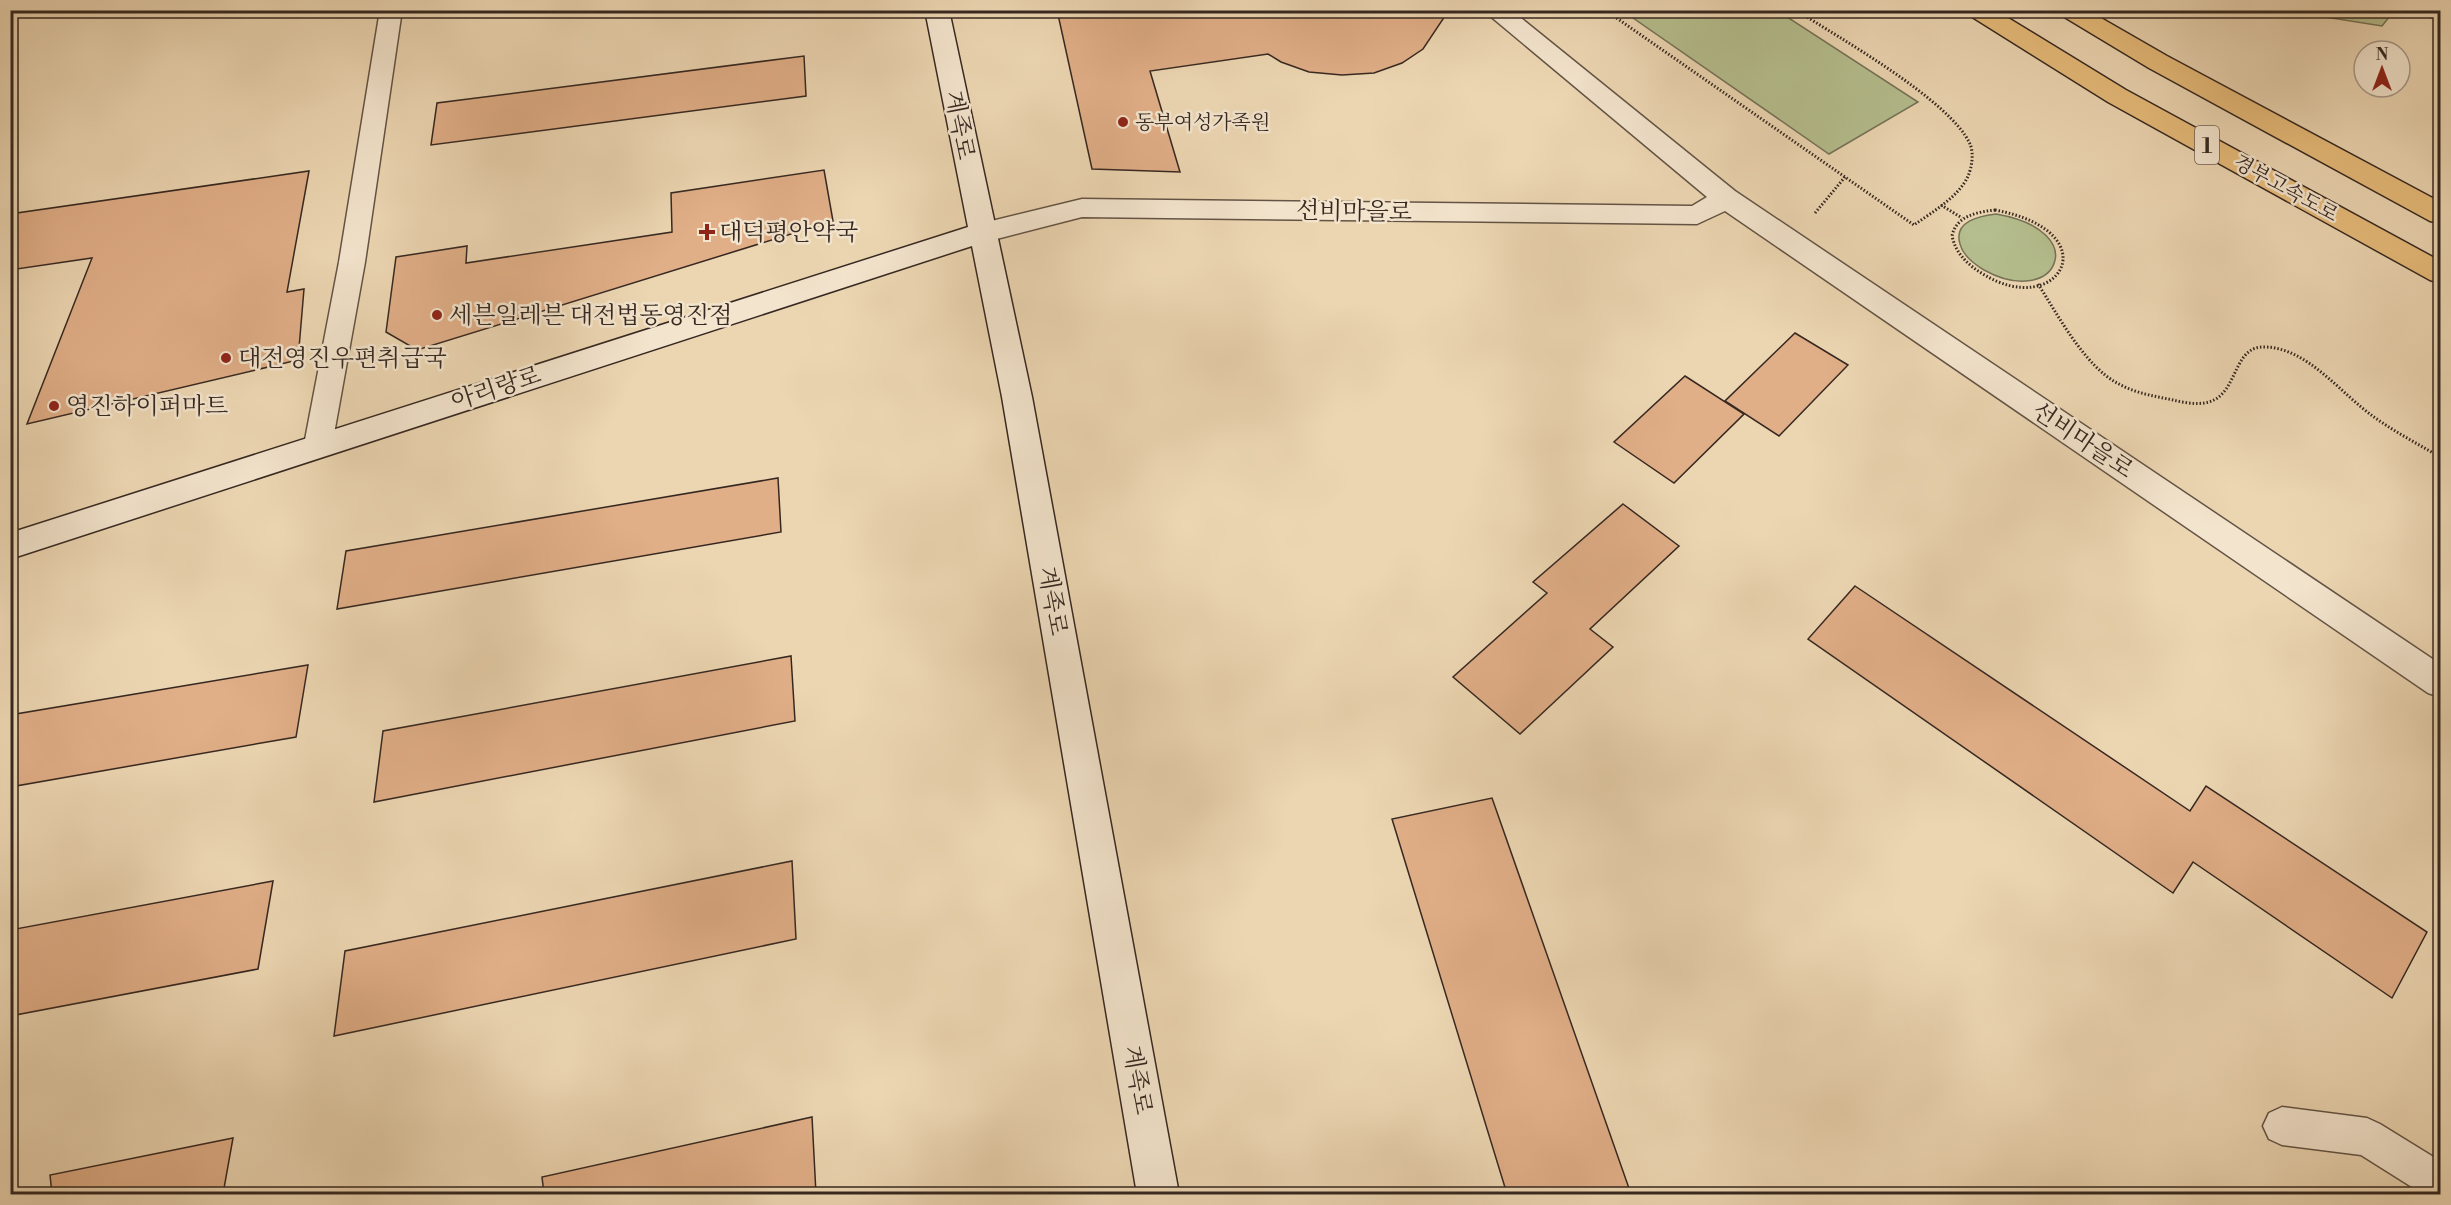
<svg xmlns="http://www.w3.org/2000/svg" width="2451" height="1205" font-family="'Libre Bodoni','Noto Serif KR',serif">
<rect width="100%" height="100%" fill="#ecd6b2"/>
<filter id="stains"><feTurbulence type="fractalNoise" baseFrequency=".00333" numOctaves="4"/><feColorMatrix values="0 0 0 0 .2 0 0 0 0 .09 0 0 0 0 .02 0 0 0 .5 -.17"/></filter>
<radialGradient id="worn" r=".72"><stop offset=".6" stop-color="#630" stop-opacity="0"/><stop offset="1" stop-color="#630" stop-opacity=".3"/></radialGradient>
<g fill="#b5be8e" stroke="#767358" stroke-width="1.5">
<polygon points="1623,11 1778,11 1918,102 1829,154"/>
<polygon points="2287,11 2394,11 2382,26"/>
<path d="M1996,214C2095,231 2056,310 1984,270C1974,264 1963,256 1960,244C1953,221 1980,216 1996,214Z"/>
</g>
<g fill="#e0ae87" stroke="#362821" stroke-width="1.5">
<polygon points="1057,10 1449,10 1423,49 1402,63 1374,73 1342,75 1309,72 1281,62 1268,54 1150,71 1180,172 1092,169"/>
<polygon points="804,56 806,96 431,145 437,103"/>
<polygon points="824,170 833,221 417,350 386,332 396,257 467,246 466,263 672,232 671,193"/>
<polygon points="309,171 287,292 304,289 298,360 27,424 92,258 10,270 10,214"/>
<polygon points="1795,333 1848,365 1779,436 1725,401"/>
<polygon points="1685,376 1744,414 1674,483 1614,442"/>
<polygon points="778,478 781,532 337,609 346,551"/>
<polygon points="1623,504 1679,546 1590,629 1613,647 1520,734 1453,677 1547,593 1533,582"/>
<polygon points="1855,586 2190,811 2206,786 2427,932 2392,998 2193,862 2173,893 1808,639"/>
<polygon points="791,656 795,721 374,802 383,731"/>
<polygon points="308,665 296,737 10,787 10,715"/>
<polygon points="1492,798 1631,1194 1507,1194 1392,819"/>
<polygon points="792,861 796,939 334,1036 345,951"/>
<polygon points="273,881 258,969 10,1016 10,930"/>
<polygon points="812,1117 816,1194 544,1194 542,1177"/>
<polygon points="233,1138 223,1194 52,1194 50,1175"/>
</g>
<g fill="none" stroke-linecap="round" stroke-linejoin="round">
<defs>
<g id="lane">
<polygon points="380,10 402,10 365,262 332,445 328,453 318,456 308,453 304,445 339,262"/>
<polygon points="2282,1107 2367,1118 2380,1124 2440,1161 2440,1194 2423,1194 2361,1155 2282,1145 2269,1139 2263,1126 2269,1113"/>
</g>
<polygon id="street" points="1483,10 1511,10 1735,191 2440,664 2440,697 2428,693 1725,211 1697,224 1082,217 981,243 971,240 967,233 971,226 1082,199 1692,206 1707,197"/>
<polygon id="secondary" points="925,10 949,10 1032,397 1179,1194 1137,1194 1002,397 972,246 10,559 10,533 968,227"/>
<g id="highway">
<polygon points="1965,10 1995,10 2126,90 2440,261 2440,283 2430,280 2108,102 1969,15"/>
<polygon points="2057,10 2087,10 2167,56 2440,202 2440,223 2430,221 2149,68 2061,15"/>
</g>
</defs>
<use href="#lane" stroke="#645445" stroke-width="3"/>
<use href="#street" stroke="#645445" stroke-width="3"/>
<use href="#secondary" stroke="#362821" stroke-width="3"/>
<use href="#highway" stroke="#362821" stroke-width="3"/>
<g stroke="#362821" stroke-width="3" stroke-dasharray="1.5 2" stroke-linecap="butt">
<path d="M1605,10L1914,225C1932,212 1959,197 1968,176C1972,167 1974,153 1970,144C1950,100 1839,38 1796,10"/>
<polyline points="2423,10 2440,25"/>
<polyline points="1941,205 1962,218"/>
<path d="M1995,210C2112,232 2058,321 1983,274C1968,265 1956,254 1952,236C1956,216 1977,212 1995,210Z"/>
<polyline points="1815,213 1845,177"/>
<path d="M2038,284C2058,315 2084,365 2117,383C2134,393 2154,396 2173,400C2189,404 2209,407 2221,395C2237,380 2238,346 2264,347C2307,347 2341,394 2374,417C2395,432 2418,444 2440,457"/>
</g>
<use href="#lane" fill="#f3e4cd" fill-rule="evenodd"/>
<use href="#street" fill="#f3e4cd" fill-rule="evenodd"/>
<use href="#secondary" fill="#f3e4cd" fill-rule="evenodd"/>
<use href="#highway" fill="#e6bb79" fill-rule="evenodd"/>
</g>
<g fill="#8f2418" stroke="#f3e4cd" stroke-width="2">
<circle cx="1123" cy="122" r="6"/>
<path d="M704 223h6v6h6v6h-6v6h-6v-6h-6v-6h6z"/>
<circle cx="437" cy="315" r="6"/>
<circle cx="226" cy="358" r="6"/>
<circle cx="54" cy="406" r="6"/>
</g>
<g text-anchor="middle" stroke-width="5" stroke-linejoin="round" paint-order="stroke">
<g font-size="20" fill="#362821" stroke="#f3e4cd" text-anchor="start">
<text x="1135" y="129">동부여성가족원</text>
</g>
<g font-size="20" fill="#362821" stroke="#f3e4cd">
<text transform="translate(2286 188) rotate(29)" y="7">경부고속도로</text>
</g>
<rect fill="#f3e4cd" stroke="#6f6055" stroke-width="1.5" x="2195" y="126" width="24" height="38" rx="4.5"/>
<g font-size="22" font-weight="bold" fill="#362821">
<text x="2207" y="153">1</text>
</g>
<g font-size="24" fill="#362821" stroke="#f3e4cd">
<text transform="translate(960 125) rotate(79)" y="8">계족로</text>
<text transform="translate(1354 211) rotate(1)" y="8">선비마을로</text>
<text transform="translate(496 388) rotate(-18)" y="8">아리랑로</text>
<text transform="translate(2083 440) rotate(34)" y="8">선비마을로</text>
<text transform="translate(1053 601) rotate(80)" y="8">계족로</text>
<text transform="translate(1138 1080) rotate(80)" y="8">계족로</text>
</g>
<g font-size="24" fill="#362821" stroke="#f3e4cd" text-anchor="start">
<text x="719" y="240">대덕평안약국</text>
<text x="449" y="323">세븐일레븐 대전법동영진점</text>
<text x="238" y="366">대전영진우편취급국</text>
<text x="66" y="414">영진하이퍼마트</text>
</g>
</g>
<rect width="2451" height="1205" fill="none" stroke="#ecd6b2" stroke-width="36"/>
<rect x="12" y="12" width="2427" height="1181" fill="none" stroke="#362821" stroke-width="3"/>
<rect x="18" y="18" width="2415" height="1169" fill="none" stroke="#362821" stroke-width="1.5"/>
<g transform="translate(2382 69)"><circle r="28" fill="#f3e4cd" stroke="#a79988" stroke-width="1.5"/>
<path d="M0-4.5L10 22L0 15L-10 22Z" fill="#8f2418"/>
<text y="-9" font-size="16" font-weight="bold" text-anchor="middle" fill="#362821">N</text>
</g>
<rect width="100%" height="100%" filter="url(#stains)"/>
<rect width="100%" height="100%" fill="url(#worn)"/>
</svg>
